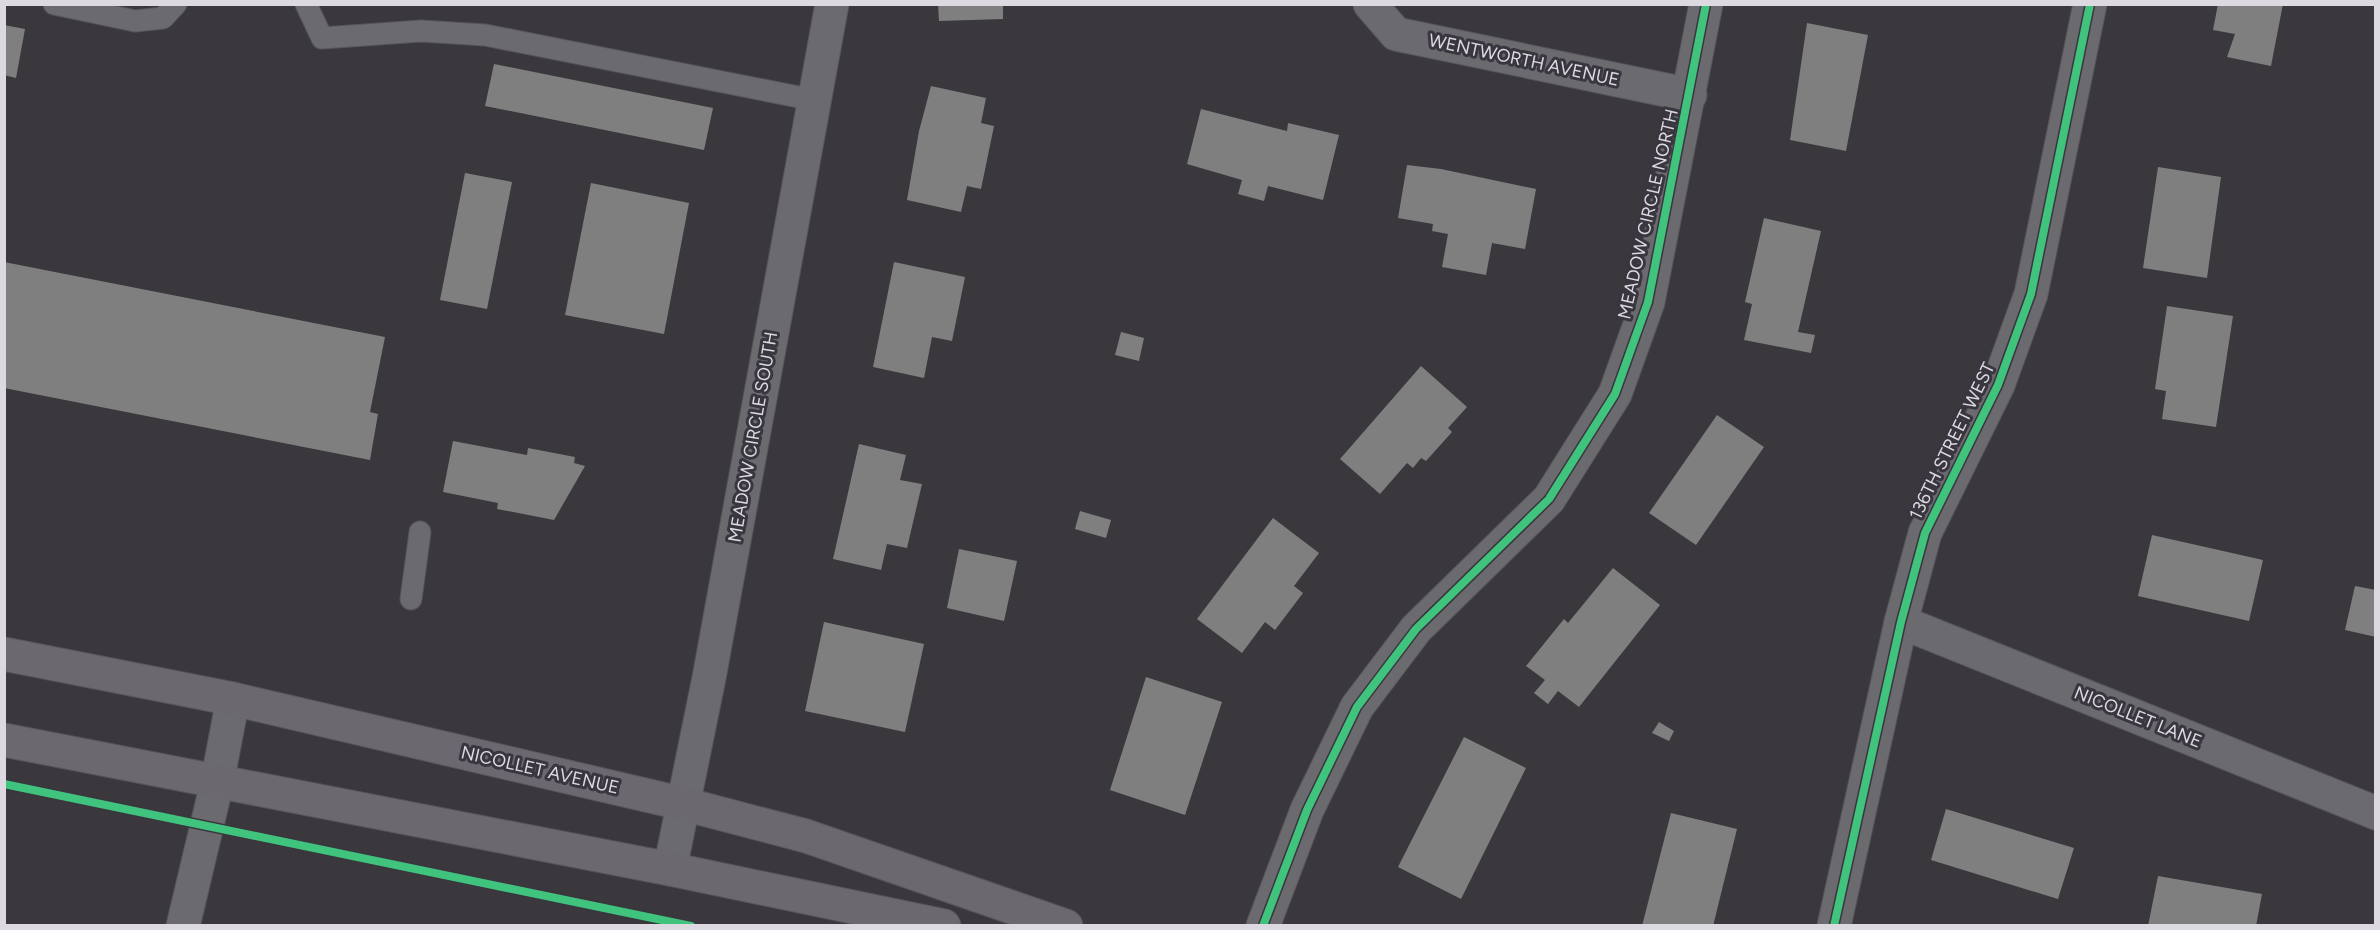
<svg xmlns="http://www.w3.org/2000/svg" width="2380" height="930" font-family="Figtree,sans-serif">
<rect width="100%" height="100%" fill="#3a383d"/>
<g fill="#807f7f">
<polygon points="938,4 1003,4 1003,19 939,21"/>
<polygon points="2218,4 2283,4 2271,66 2227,57 2235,34 2213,30"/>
<polygon points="1807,23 1868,35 1846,151 1790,140"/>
<polygon points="4,25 25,29 16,78 4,75"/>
<polygon points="494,64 713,108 704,150 485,106"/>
<polygon points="931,86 986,98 981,123 994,126 981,189 967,186 961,212 907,200 919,131"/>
<polygon points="1201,109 1287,131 1288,123 1339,135 1323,200 1268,186 1264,201 1238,194 1242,180 1187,164"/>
<polygon points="1407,165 1441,169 1536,189 1525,249 1492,243 1486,275 1442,267 1448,234 1432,231 1433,224 1398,218"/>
<polygon points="2158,167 2221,177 2207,278 2143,268"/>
<polygon points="465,173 512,182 487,309 440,300"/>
<polygon points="591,183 689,203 664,334 565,315"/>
<polygon points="1764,218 1821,231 1798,332 1815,335 1811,353 1744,340 1752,304 1745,302"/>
<polygon points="4,262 385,337 370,412 378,414 370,460 4,388"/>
<polygon points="894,262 965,277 952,341 932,337 924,378 873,367"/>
<polygon points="2167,306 2233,316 2216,427 2162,419 2166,391 2155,389"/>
<polygon points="1121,332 1144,338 1139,361 1115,355"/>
<polygon points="1421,366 1467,407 1448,428 1452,432 1426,461 1421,458 1413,468 1407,463 1380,494 1340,459"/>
<polygon points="1717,415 1764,447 1696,545 1649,513"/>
<polygon points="453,441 527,455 528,448 575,457 574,463 585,466 554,520 497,509 498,503 443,492"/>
<polygon points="859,444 906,455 900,480 922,484 907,548 887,544 881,570 833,559"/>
<polygon points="1080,511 1111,520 1106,538 1075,529"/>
<polygon points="1273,518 1319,553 1294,586 1303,593 1275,630 1265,622 1242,653 1197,619"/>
<polygon points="2152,535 2263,560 2249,621 2138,596"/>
<polygon points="959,549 1017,561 1004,621 947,608"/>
<polygon points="1613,568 1660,605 1579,707 1558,691 1548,704 1534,693 1545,680 1526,666 1564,619 1568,623"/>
<polygon points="2355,586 2376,590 2376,637 2345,630"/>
<polygon points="824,622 924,644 905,732 805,711"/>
<polygon points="1146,677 1222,702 1185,815 1110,790"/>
<polygon points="1659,722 1674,731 1669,741 1652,733"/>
<polygon points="1464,737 1526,768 1461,899 1398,867"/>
<polygon points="1946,809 2074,848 2058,899 1931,860"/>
<polygon points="1671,813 1737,829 1713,926 1642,926"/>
<polygon points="2158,876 2262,894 2256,926 2148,926"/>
</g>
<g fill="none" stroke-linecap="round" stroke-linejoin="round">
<defs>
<g id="lane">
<polyline points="54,4 135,21 163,18 176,4"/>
<polyline points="306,4 322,38 421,31 485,35 814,100"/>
<polyline points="411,599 420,532"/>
</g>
<g id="street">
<polyline points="1370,4 1396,34 1690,95"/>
<polyline points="1901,622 2376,813"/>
<polyline points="670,869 709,678 832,4"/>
<polyline points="183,926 217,783 233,699"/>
<polyline points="1263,926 1307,810 1357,707 1416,629 1549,499 1615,394 1648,302 1706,4"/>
<polyline points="1834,926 1901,622 1925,533 1998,385 2031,294 2090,4"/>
</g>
<g id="secondary">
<polyline points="4,654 233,699 684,804 806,836 1066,926"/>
<polyline points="4,740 670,869 944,926"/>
</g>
</defs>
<use href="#lane" stroke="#565559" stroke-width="23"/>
<use href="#street" stroke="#565559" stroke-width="35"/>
<use href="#secondary" stroke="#565559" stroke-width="35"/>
<use href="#lane" stroke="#6b6a6e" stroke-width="21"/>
<use href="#street" stroke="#6b6a6e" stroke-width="33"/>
<use href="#secondary" stroke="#6b686f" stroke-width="33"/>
<defs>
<g id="cycleway">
<polyline points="4,784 691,926"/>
<polyline points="1263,926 1307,810 1357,707 1416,629 1549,499 1615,394 1648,302 1706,4"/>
<polyline points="1834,926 1901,622 1925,533 1998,385 2031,294 2090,4"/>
</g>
</defs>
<use href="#cycleway" stroke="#39363f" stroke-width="11"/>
<use href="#cycleway" stroke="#40c37c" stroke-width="8"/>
</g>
<g text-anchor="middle" stroke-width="6" stroke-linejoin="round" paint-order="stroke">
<g font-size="18" fill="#dcdae0" stroke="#39363f">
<text transform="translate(1524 60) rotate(12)" y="6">WENTWORTH AVENUE</text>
<text transform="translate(1648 214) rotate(-77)" y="6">MEADOW CIRCLE NORTH</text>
<text transform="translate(753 437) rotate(-80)" y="6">MEADOW CIRCLE SOUTH</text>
<text transform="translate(1952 441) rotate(-64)" y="6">136TH STREET WEST</text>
<text transform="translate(2138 717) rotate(22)" y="6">NICOLLET LANE</text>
<text transform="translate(540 770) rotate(13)" y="6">NICOLLET AVENUE</text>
</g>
</g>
<rect width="2380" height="930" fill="none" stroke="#dcdae0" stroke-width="12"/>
</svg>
